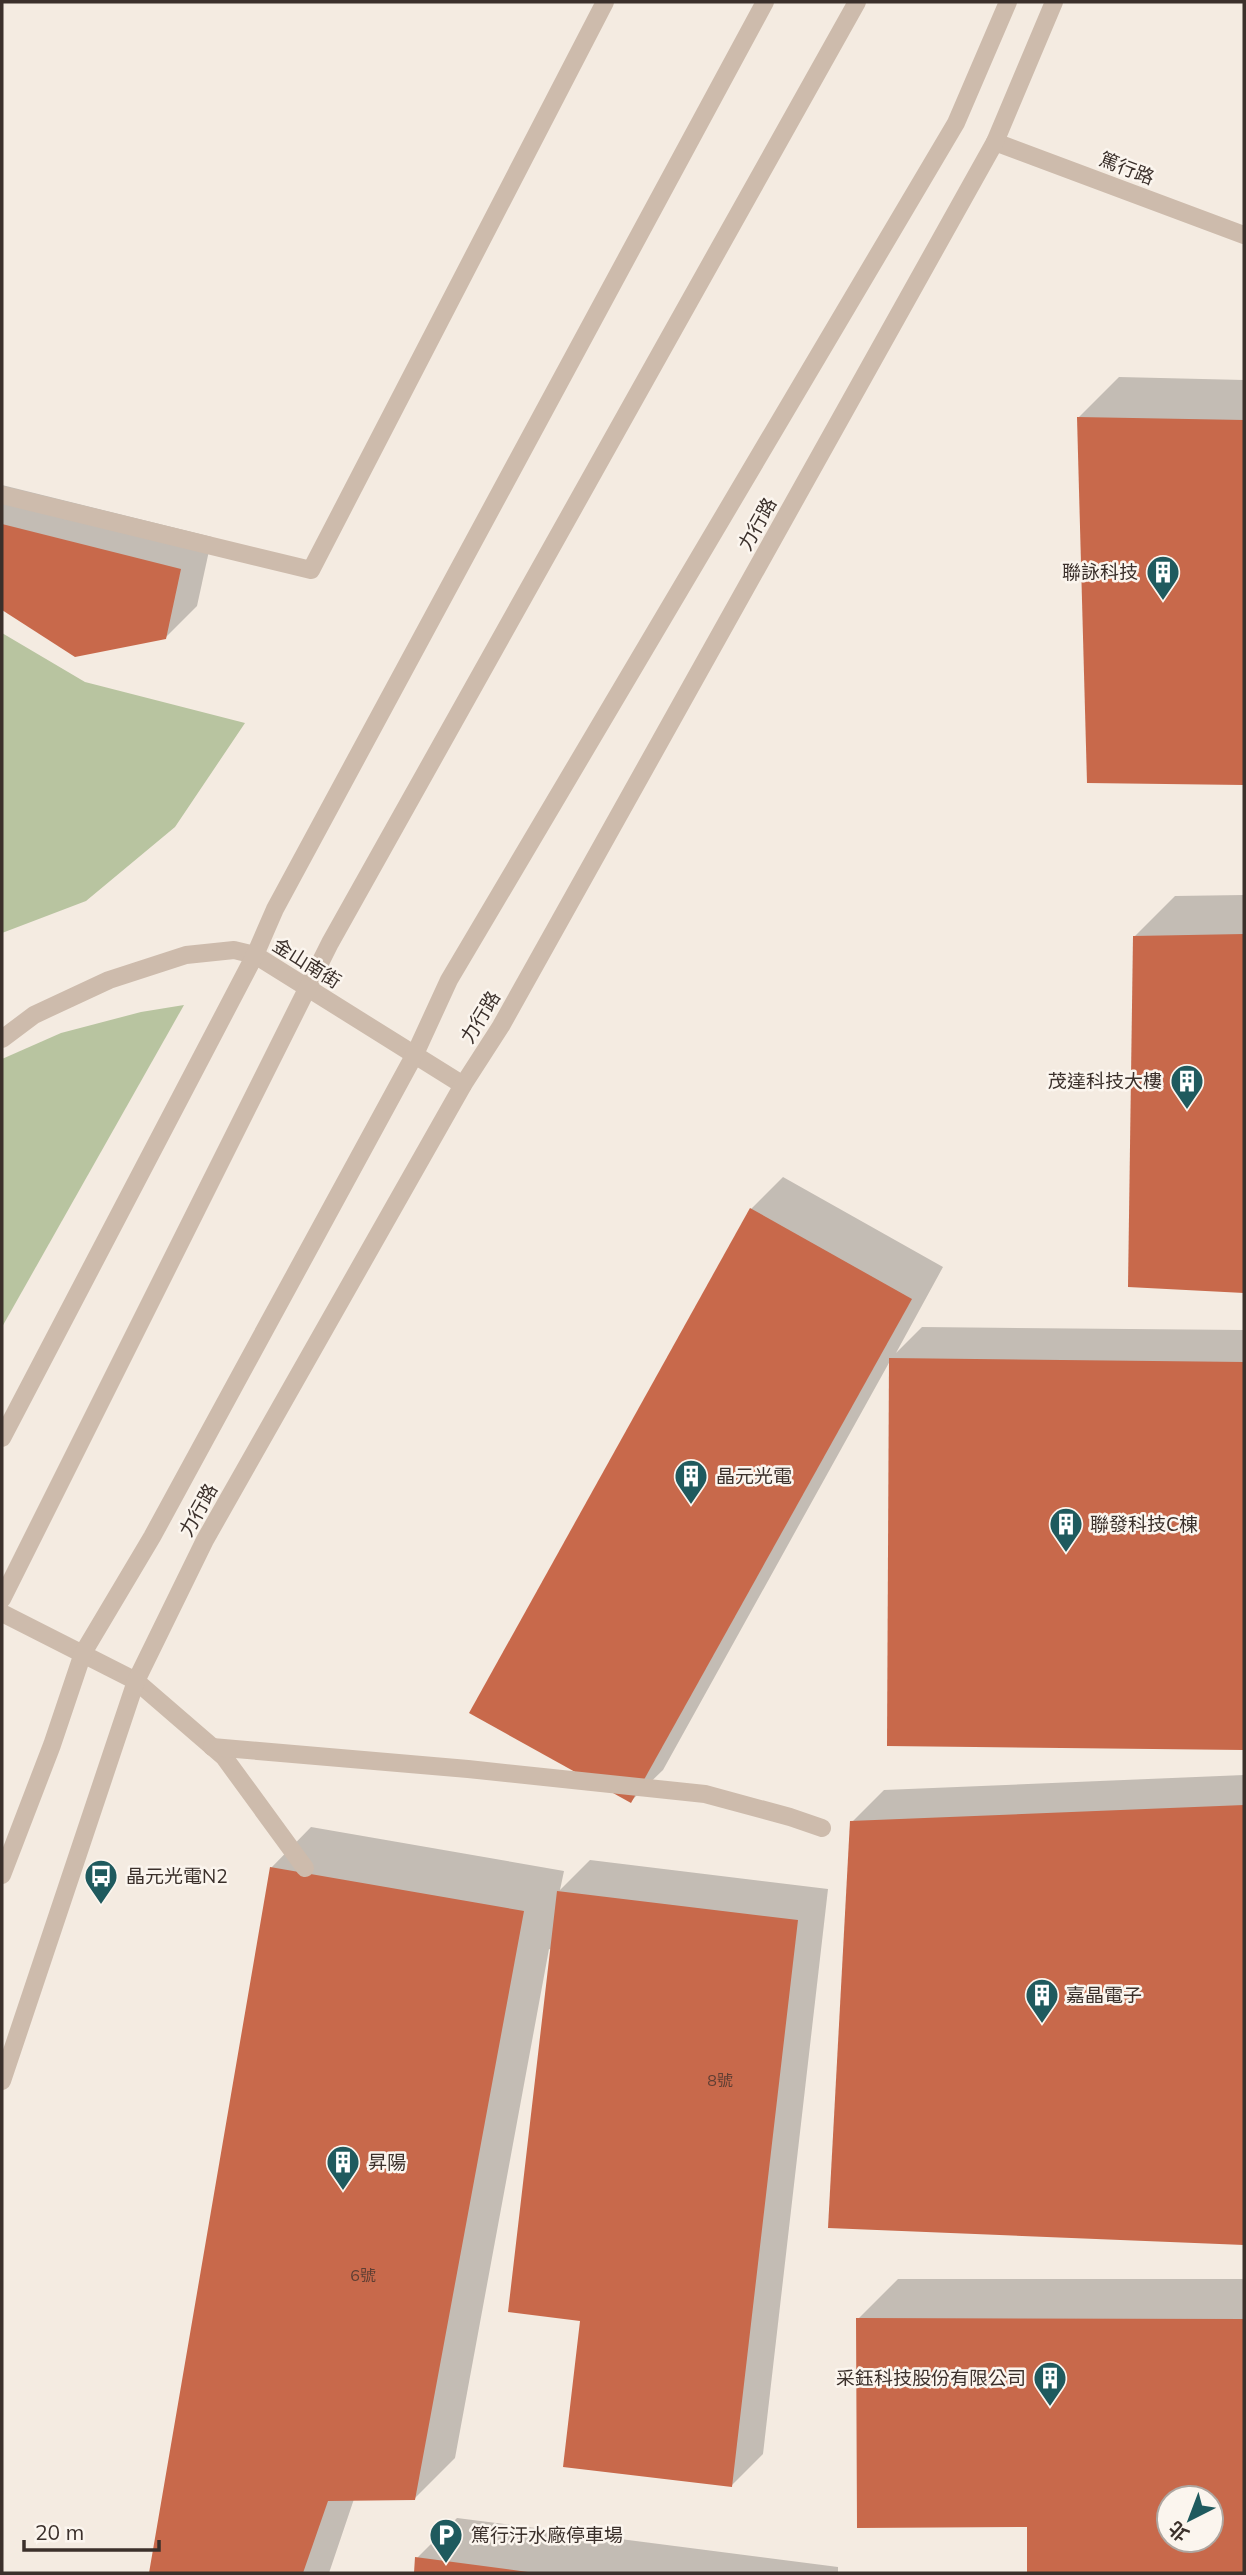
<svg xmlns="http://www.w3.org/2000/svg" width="1246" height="2575" font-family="Mulish,'Noto Sans TC',sans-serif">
<rect width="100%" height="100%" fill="#f4ebe1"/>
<g fill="#b8c4a0">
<polygon points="2,633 85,682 245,723 175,827 86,901 2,933"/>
<polygon points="184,1005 2,1327 2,1059 61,1033 141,1012"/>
</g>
<g fill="#0003" fill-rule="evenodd">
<polygon points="1119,377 1244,380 1244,783 1089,782 1079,417"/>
<polygon points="2,485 212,537 197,606 165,638 75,655 2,608"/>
<polygon points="1244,895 1244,1291 1130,1285 1135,936 1175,896"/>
<polygon points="783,1177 943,1267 896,1353 922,1327 1244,1330 1244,1748 888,1745 890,1361 663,1770 631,1801 751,1209"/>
<polygon points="1244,1775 1244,2243 830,2226 852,1822 884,1790"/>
<polygon points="311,1827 564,1871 560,1890 590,1860 828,1889 763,2454 731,2486 582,2320 552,1950 549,1949 455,2458 415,2498 354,2499 329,2573 151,2573 271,1868"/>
<path d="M898,2279H1244V2573H1029V2526L858,2319ZM1169,2498H1211V2540H1169Z"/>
<polygon points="457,2518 838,2567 838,2573 415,2573 417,2558"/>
</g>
<g fill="#c8694b" fill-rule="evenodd">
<polygon points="1077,417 1244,420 1244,785 1087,783"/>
<polygon points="2,524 181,569 166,639 75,657 2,610"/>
<polygon points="1244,934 1244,1293 1128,1287 1133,936"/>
<polygon points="750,1208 912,1299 631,1803 469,1713"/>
<polygon points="889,1358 1244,1362 1244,1750 887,1746"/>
<polygon points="1244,1805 1244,2245 828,2228 850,1821"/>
<polygon points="270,1867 524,1911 415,2500 328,2501 303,2573 149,2573"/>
<polygon points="557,1891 798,1920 732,2487 563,2467 580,2321 508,2312"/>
<path d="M856,2318L1244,2319V2573H1027V2527L857,2528ZM1169,2498H1211V2540H1169Z"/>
<polygon points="415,2557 528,2572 528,2573 414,2573"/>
</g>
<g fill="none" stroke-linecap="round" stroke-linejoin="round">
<g stroke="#cdbbac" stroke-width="18">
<polyline points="2,495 311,570 605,2"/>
<polyline points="2,1613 136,1681 224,1757 305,1868"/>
<polyline points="212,1747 468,1769 705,1794 790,1817 822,1828"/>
</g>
<g stroke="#cdbbac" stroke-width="18">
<polyline points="995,142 1244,235"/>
<polyline points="2,1039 34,1015 109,980 186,955 234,950 255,955 463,1085"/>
</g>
<g stroke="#cdbbac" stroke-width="18">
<polyline points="2,1438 255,955 275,909 765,2"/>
<polyline points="2,1599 330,943 857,2"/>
<polyline points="2,1875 52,1745 83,1653 152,1537 415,1054 449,980 956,123 1008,2"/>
<polyline points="2,2081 136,1681 205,1540 463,1085 501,1026 995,142 1054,2"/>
</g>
</g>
<defs>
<symbol id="building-pin" viewBox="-11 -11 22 30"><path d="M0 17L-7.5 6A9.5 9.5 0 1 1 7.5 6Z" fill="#1f5a5e" stroke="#fbf5ee"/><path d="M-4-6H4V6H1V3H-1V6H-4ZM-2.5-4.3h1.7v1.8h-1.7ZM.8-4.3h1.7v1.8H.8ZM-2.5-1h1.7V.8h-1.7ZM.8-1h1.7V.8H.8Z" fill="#fff"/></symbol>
<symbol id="bus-pin" viewBox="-11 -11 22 30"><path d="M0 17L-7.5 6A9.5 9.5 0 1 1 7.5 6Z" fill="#1f5a5e" stroke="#fbf5ee"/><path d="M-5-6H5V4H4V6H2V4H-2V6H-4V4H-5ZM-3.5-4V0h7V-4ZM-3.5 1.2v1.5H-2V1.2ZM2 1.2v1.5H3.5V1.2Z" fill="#fff"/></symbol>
<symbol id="parking-pin" viewBox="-11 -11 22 30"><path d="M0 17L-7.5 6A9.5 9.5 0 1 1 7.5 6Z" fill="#1f5a5e" stroke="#fbf5ee"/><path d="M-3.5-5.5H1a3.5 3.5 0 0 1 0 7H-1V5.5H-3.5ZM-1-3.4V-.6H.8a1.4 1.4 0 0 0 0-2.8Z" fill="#fff"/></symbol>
</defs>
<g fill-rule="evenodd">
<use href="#building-pin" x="1144" y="553" width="38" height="52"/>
<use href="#building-pin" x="1168" y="1062" width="38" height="52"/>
<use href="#building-pin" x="672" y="1457" width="38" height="52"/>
<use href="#building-pin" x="1047" y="1505" width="38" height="52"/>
<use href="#bus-pin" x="82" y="1857" width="38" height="52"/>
<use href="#building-pin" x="1023" y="1976" width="38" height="52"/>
<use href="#building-pin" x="324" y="2143" width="38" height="52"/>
<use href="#building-pin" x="1031" y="2359" width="38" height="52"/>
<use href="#parking-pin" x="427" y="2516" width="38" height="52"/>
</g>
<g text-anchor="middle" stroke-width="5" stroke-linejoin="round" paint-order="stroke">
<g font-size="16" fill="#5e3e33">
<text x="720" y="2086">8號</text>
<text x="363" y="2281">6號</text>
</g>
<g font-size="19" fill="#3b302b" stroke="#fbf5ee">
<text transform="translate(1127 168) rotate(21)" y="7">篤行路</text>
<text transform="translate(757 524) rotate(-61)" y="7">力行路</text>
<text transform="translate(307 963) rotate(32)" y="7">金山南街</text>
<text transform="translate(480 1017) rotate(-59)" y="7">力行路</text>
<text transform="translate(198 1510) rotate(-61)" y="7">力行路</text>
</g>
<g font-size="19" fill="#3b302b" stroke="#fbf5ee" text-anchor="start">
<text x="1138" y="579" text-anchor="end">聯詠科技</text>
<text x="1162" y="1088" text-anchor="end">茂達科技大樓</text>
<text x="716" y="1483">晶元光電</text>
<text x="1090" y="1531">聯發科技C棟</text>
<text x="126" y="1883">晶元光電N2</text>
<text x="1066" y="2002">嘉晶電子</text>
<text x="368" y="2169">昇陽</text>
<text x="1026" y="2385" text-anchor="end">采鈺科技股份有限公司</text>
<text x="471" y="2542">篤行汙水廠停車場</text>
</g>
</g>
<rect width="1246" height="2575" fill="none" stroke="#3b302b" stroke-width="7"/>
<g transform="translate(1190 2519) rotate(222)"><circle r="33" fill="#fbf5ee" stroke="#aea6a0" stroke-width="2"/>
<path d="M0-5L12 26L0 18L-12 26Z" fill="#1f5a5e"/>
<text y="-10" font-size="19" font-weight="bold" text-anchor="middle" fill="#3b302b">北</text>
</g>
<path d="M24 2540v10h135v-10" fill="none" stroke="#3b302b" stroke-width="3.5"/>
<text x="35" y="2540" font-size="21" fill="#3b302b" stroke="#fbf5ee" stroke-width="5" paint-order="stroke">20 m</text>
</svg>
